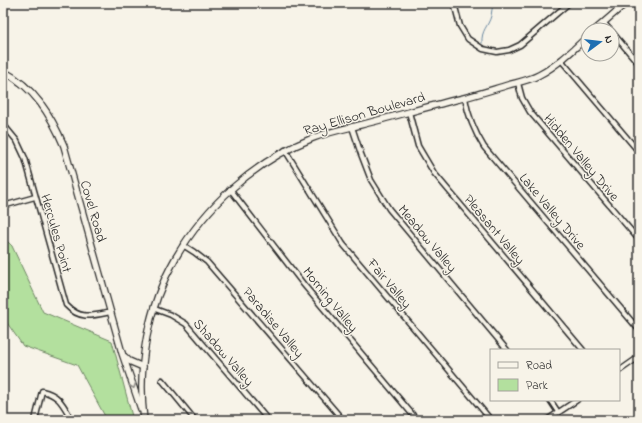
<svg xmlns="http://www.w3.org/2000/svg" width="642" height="423" font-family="'Indie Flower',sans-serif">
<rect width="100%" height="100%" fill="#f7f3e8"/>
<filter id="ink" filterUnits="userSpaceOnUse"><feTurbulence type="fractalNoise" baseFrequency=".025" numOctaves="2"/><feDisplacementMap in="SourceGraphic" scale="8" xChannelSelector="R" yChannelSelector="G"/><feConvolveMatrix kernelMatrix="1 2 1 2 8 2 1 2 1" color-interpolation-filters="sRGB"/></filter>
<g filter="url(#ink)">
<polygon fill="#b3e09e" stroke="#6f8664" points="3,237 12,246 43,312 112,341 133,420 107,420 77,365 23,346 3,317"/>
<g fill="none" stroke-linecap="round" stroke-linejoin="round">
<path stroke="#6a88a1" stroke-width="1" d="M482,43C481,30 488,27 491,16C492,12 492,7 493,3"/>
<defs>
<g id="street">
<polyline points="454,3 460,26 468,39 483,49 497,52 509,50 520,45 569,3"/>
<polyline points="604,23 610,30"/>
<polyline points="612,32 639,64"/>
<polyline points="561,60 639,152"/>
<polyline points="518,83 522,98 530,112 639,240"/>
<path d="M465,98C468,116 474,131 484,147L639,330"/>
<polyline points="409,112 418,146 434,173 583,350"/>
<path d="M3,124L17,141L25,158L66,305C80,320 92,316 111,312"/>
<polyline points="352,127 361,154 371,180 389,209 507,350"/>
<polyline points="285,150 343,244 491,420"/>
<polyline points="230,189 304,285 417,420"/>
<polyline points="3,206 35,197"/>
<polyline points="183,245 194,252 207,262 343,420"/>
<polyline points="155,309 171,315 186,324 268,420"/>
<polyline points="619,371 639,357"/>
<polyline points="162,380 195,420"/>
<polyline points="550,400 558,412"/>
<path d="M35,420L42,391C60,395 63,405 72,420"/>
<polyline points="547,420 577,400"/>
</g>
<g id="secondary">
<polyline points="595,30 626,3"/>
<path d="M3,71C34,87 51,115 64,146L122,353L141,409"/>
<polyline points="125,357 129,361 143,367"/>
<path d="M144,420C137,366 148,306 175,259C206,205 255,161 313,138C328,132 344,129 360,125C392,117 423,108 455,100C473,96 491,90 508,85C519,82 530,80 539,75C558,65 573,50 588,36"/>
</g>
</defs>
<use href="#street" stroke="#2b2b2b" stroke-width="7"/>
<use href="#secondary" stroke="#2b2b2b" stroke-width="8"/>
<use href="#street" stroke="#f7f3e8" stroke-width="4"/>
<use href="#secondary" stroke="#f7f3e8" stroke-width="5.5"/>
</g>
<defs><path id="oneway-chevron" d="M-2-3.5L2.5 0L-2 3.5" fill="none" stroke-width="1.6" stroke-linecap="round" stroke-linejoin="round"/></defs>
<use stroke="#918f8a" href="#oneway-chevron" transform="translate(133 386) rotate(71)"/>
</g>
<g text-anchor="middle" stroke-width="3" stroke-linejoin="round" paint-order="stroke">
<g font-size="14" fill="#2b2b2b" stroke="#f7f3e8">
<text transform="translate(364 113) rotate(-16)" y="5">Ray Ellison Boulevard</text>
<text transform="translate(582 157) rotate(50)" y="5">Hidden Valley Drive</text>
<text transform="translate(94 211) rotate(74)" y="5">Covel Road</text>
<text transform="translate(553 211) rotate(50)" y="5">Lake Valley Drive</text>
<text transform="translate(495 229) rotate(50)" y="5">Pleasant Valley</text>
<text transform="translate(57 233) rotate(74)" y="5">Hercules Point</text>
<text transform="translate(428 238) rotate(50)" y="5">Meadow Valley</text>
<text transform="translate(390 283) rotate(50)" y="5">Fair Valley</text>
<text transform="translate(331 299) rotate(51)" y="5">Morning Valley</text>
<text transform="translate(274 322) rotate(50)" y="5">Paradise Valley</text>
<text transform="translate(224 352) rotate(49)" y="5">Shadow Valley</text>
</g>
</g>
<rect width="642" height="423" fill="none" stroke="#f7f3e8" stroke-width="16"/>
<rect x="8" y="8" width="626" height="407" fill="none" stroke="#2b2b2b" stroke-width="1.5" filter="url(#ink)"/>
<rect x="490" y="349" width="130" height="52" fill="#f7f3e8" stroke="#a5a39c"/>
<rect x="498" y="362" width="20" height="6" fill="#f7f3e8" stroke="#a5a39c"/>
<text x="526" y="369" font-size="12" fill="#2b2b2b">Road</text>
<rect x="498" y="379" width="20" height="12" fill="#b3e09e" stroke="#a5a39c"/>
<text x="526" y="389" font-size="12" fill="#2b2b2b">Park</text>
<g transform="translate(600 42) rotate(75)"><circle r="19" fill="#f7f3e8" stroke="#a5a39c"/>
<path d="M0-3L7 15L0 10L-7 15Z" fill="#1f6fb2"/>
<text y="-6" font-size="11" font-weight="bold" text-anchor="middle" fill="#2b2b2b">N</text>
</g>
</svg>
